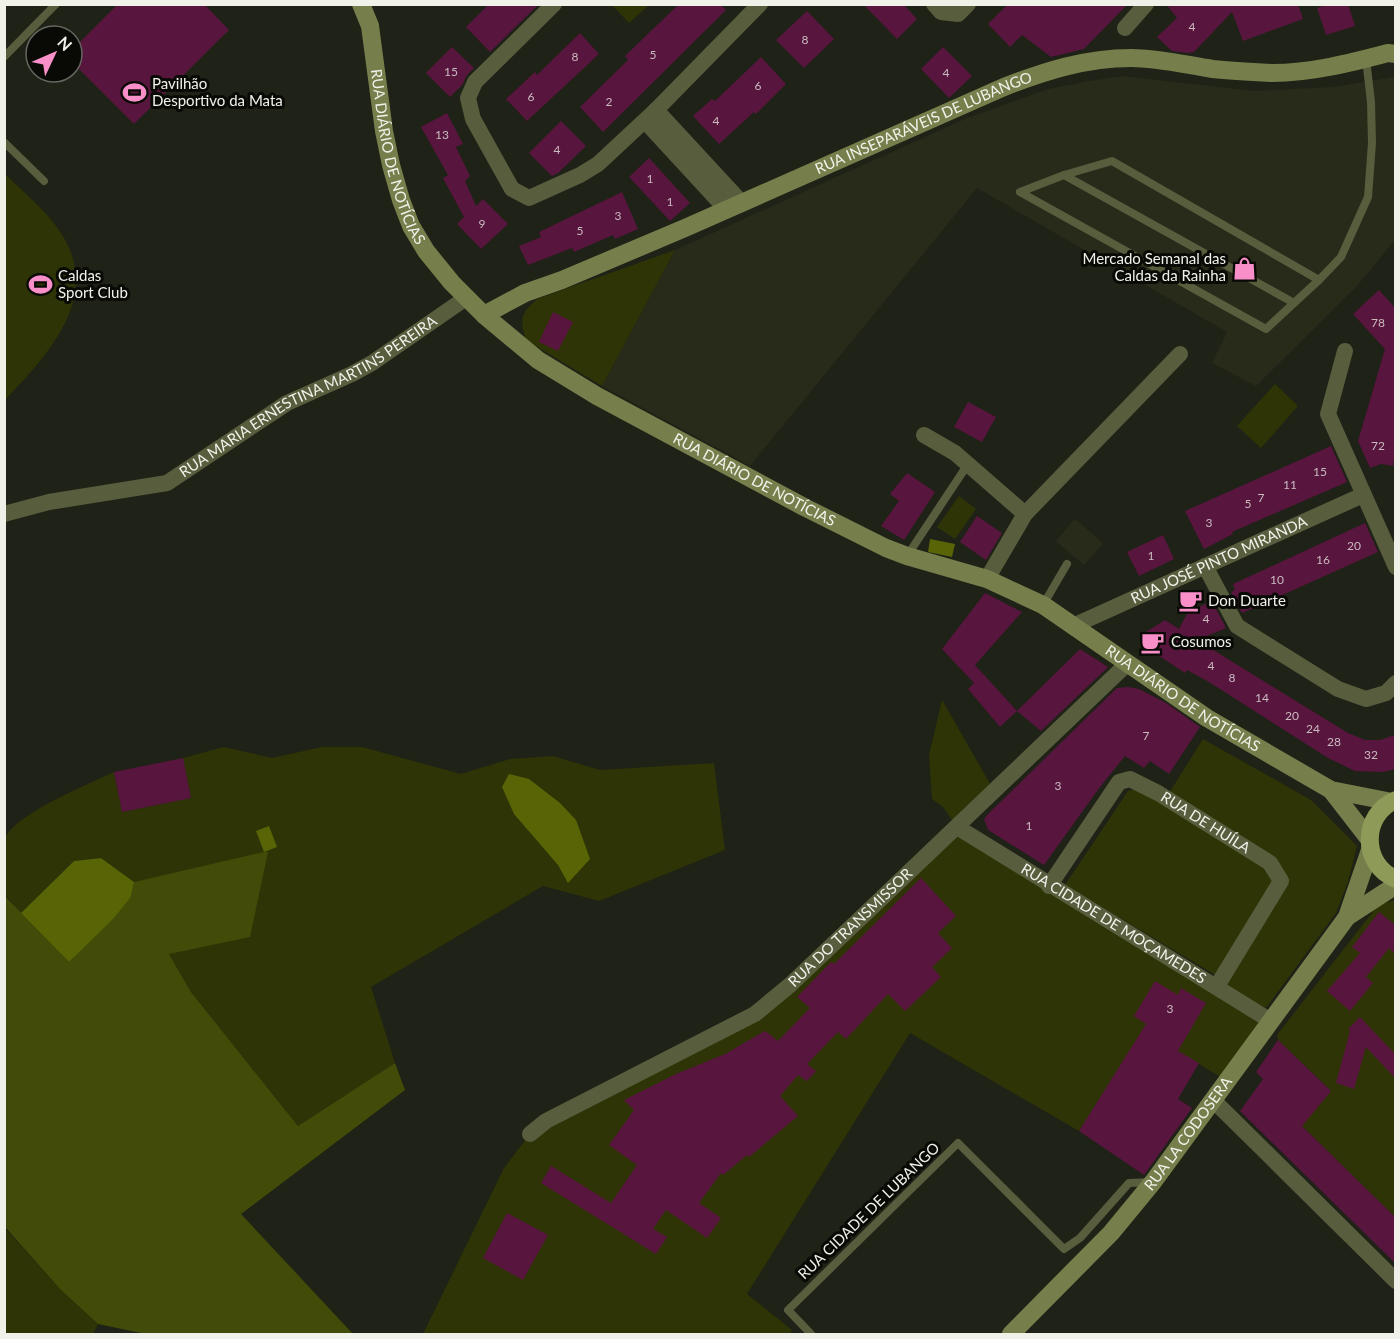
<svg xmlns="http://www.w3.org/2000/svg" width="1400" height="1339" font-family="Lato,sans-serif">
<rect width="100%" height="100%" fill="#1f2216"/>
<g fill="#282b19">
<polygon points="1123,76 1254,91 1332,87 1395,77 1395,240 1357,286 1256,386 1212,363 1227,332 977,188 750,466 602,386 675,250 967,118 1048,89 1089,81"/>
<polygon points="1075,519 1103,543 1084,565 1056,541"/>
</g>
<g fill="#2e3406">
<polygon points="612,5 612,4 649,5 629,23"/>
<path d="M4,173C23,192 47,211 61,233C103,298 47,355 5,400Z"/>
<path d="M675,250L602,386L526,340C519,318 521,314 537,299Z"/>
<polygon points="1275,384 1298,406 1261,448 1237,426"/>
<polygon points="959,496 976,509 955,539 937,527"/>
<polygon points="942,700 993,789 957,827 1271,1021 1227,1081 1143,1030 1079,1131 910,1033 747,1294 792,1330 790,1334 423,1334 504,1168 530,1134 755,1014 957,827 943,807 932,799 929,755"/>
<polygon points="1203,739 1311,800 1357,846 1348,882 1336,913 1266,1008 1239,995 1217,976 1065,885 1128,791 1138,788 1164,801"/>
<path d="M224,747L272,758L322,747H362L461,774L510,759L553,756L600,770L714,763L725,850L599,901L543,886L371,987L395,1063L298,1126L191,992L169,954L268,853L134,882L101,858L74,861L21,913L5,895C5,883 1,849 5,839C14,814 89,784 114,772L122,812L191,798L183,758Z"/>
<polygon points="1395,900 1395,1217 1301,1125 1331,1091 1278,1040 1277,1035 1378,905"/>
<polygon points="4,1227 60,1289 98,1324 93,1334 5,1334"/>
</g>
<polygon fill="#424b07" points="264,852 268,852 250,937 169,954 191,992 298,1126 395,1063 405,1090 241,1214 353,1334 146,1334 98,1324 60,1289 5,1227 4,895 69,962 131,897 134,882"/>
<g fill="#596406">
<polygon points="930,539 955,544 952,557 928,552"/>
<polygon points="509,774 529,779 560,803 576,820 590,859 568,883 558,865 514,814 502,787"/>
<polygon points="269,826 277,847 264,852 256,831"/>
<polygon points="101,858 134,882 131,897 113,919 69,962 21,913 74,861"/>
</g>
<g fill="#58153e">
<polygon points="118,4 204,4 229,30 134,124 72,62 72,50"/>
<polygon points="489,4 539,4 490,52 466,27"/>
<polygon points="679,4 720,4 726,10 603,132 580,107 628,60 625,56"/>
<polygon points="863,4 903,4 917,19 897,39"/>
<polygon points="1008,4 1128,4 1084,49 1051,57 1022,35 1010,47 988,24"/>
<polygon points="1166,4 1298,4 1303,19 1243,41 1232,12 1194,52 1188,53 1172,51 1157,37 1177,18"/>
<polygon points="1329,4 1348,4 1355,26 1326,35 1317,8"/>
<polygon points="807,11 834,39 804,68 776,40"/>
<polygon points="580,33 599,54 527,121 506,99 535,72 537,75"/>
<polygon points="452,47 474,68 467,75 462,85 450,97 426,73"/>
<polygon points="943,47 972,76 949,98 921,69"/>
<polygon points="761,57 786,84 756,114 754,112 719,144 693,116 712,99 715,101"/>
<polygon points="447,113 463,144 456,147 470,176 465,181 476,206 483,199 508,224 481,249 457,224 464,217 443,178 448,175 421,127"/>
<polygon points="561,121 586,146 558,173 552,176 529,153"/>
<polygon points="649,158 690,203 670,221 629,177"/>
<polygon points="622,192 638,229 615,239 613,235 574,252 572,248 528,265 519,246 541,237 539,232"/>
<polygon points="1379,290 1395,308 1395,452 1393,466 1381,464 1370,468 1358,441 1385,349 1353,314"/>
<polygon points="553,312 573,322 558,351 539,342"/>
<polygon points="968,402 996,417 982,442 954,427"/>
<polygon points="1331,446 1347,482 1232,532 1233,534 1204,549 1185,511"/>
<polygon points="907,473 935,492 904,540 881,526 899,501 890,494"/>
<polygon points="977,516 1002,533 986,560 960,542"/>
<polygon points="1365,523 1378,552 1242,613 1231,592 1235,590 1233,584"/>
<polygon points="1163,535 1174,559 1139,576 1127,552"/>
<polygon points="985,593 1022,612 975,665 1017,711 1000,727 968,689 974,683 942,649"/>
<polygon points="1212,601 1226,628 1197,640 1348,733 1365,740 1380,740 1395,735 1395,769 1383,772 1355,771 1328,758 1209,682 1187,670 1185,673 1153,652 1141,635 1165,620 1179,629 1188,612"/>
<polygon points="1080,649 1108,667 1041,731 1017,711"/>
<polygon points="1128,687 1139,689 1166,703 1200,727 1169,774 1150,761 1144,768 1125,756 1100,787 1044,865 988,830 984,819 989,813 1117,688"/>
<polygon points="183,758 191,798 122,812 114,772"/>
<polygon points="921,878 956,916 938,933 952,948 932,967 941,977 905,1011 888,994 846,1039 838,1032 807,1064 816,1071 807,1081 798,1075 780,1096 798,1116 749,1157 747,1155 723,1175 721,1173 699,1203 721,1218 707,1238 666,1210 653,1229 667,1237 656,1254 541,1183 551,1166 611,1203 637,1165 609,1145 634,1110 624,1100 676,1074 725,1054 765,1031 778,1041 810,1008 797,997 831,962 834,964"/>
<polygon points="1379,912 1395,925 1395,954 1389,948 1366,977 1373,983 1350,1011 1327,991 1360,953 1352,947"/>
<polygon points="1155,981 1178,995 1181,988 1206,1003 1178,1051 1199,1063 1178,1099 1192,1108 1144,1175 1079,1131 1146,1024 1134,1016"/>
<polygon points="1360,1017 1395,1054 1395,1078 1366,1047 1354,1089 1336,1083 1350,1031 1348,1029"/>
<polygon points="1278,1040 1331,1091 1302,1126 1395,1217 1395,1263 1240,1111 1263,1079 1256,1072"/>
<polygon points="507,1213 548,1235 523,1280 483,1258"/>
</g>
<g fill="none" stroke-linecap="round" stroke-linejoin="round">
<g stroke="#575d3d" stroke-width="8">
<polyline points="4,57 56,4"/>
<polyline points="4,142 44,181"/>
<polyline points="1064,175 1020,192 1266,329 1294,303 1064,175 1112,161 1319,280"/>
<polyline points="1294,303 1319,280 1341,257 1368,197 1372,143 1371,102 1366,59"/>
<polyline points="907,556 968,464"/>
<polyline points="1043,605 1067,564"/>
<polyline points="811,1334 788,1310 958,1143 1064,1249 1080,1238 1129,1183 1152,1182"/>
</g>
<g stroke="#575d3d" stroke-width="16">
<polyline points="554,4 475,82 468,98 473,119 512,189 529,198 580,175 598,164 656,110 760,4"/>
<polyline points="934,4 941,12 958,14 968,4"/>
<polyline points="1125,28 1146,4"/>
<polyline points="656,110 741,202"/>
<polyline points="645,121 726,209"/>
<polyline points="1345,351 1328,414 1396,567"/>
<polyline points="924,435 955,453 1025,514"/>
<path id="s1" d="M4,514L49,502L167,483L287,403L352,374L372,363L466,298"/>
<polyline points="1205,566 1237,626 1338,689 1366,699 1386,693 1396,683"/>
<polyline points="987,579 1025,514 1180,354"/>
<path id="s2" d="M1075,625L1363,495"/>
<path id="s3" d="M957,827L1271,1021"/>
<path id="s4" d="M1049,886L1119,782L1130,779L1158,793L1270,863L1281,881L1217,986"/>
<polyline points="1213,1100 1396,1281"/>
<path id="s5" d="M530,1134L546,1121L755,1014L790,985L866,913L1128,663"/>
</g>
<g stroke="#767f4c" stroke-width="18">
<path id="s6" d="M361,4L370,26L384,131L391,165L401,200L411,226L426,251L452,283L484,315L538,360L597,396L804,507L886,548L907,556L987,579L1043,605L1207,718L1331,790L1392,802"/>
<path id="s7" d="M484,315L525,293L562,280L685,228L1004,87C1045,71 1086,58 1131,58C1159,58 1186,65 1213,69C1232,71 1252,72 1272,73C1311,73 1350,63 1388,53L1396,54"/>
<polyline points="1331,790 1369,839"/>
<polyline points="1347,917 1396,885"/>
<path id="s8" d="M1011,1334L1111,1233L1153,1182L1347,917L1370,850"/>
</g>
<path stroke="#8e9a57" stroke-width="18" d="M1396,800C1361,814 1361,865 1396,879"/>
</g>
<defs>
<symbol id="stadium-bare" viewBox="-9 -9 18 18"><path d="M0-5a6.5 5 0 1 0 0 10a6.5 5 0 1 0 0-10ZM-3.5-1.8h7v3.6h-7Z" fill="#f98fc9" stroke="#090a06" stroke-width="2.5" paint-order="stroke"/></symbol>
<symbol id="shop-bare" viewBox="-9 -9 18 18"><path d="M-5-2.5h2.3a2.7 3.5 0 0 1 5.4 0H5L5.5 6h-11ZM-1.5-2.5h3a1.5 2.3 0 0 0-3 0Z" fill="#f98fc9" stroke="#090a06" stroke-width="2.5" paint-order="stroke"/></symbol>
<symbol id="cafe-bare" viewBox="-9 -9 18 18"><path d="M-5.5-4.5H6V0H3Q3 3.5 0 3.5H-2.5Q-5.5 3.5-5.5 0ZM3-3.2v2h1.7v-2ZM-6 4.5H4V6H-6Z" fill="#f98fc9" stroke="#090a06" stroke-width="2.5" paint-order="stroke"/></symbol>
</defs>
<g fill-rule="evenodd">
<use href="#stadium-bare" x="118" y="76" width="33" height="33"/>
<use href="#shop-bare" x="1228" y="252" width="33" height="33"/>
<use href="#stadium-bare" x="24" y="268" width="33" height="33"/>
<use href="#cafe-bare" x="1174" y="584" width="33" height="33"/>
<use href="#cafe-bare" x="1136" y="626" width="33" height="33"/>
</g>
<g text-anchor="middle" stroke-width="6" stroke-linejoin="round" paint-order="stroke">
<g font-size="12" fill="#cabbbf">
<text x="1192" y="31">4</text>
<text x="805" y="44">8</text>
<text x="653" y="59">5</text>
<text x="575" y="61">8</text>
<text x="451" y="76">15</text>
<text x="946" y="77">4</text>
<text x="758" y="90">6</text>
<text x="531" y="101">6</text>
<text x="609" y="106">2</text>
<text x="716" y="125">4</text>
<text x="442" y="139">13</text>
<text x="557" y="154">4</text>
<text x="650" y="183">1</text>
<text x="670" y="206">1</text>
<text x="618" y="220">3</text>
<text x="482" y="228">9</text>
<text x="580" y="235">5</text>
<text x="1378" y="327">78</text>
<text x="1378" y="450">72</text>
<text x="1320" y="476">15</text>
<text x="1290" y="489">11</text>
<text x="1261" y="502">7</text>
<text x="1248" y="508">5</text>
<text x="1209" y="527">3</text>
<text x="1354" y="550">20</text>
<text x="1151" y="560">1</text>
<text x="1323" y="564">16</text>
<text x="1277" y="584">10</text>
<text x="1206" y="623">4</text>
<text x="1211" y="670">4</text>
<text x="1232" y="682">8</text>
<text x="1262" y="702">14</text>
<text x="1292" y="720">20</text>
<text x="1313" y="733">24</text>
<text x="1146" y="740">7</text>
<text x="1334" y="746">28</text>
<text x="1371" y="759">32</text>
<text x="1058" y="790">3</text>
<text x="1029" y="830">1</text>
<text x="1170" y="1013">3</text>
</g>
<g font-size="15" fill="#f0f2ea" stroke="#090a06" text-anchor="start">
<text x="152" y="89">Pavilhão<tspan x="152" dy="17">Desportivo da Mata</tspan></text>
<text x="1226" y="264" text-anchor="end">Mercado Semanal das<tspan x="1226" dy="17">Caldas da Rainha</tspan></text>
<text x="58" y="281">Caldas<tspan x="58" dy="17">Sport Club</tspan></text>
<text x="1208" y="606">Don Duarte</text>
<text x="1171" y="647">Cosumos</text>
</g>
<g font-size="15" fill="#f0f2ea" stroke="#090a06">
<text dy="5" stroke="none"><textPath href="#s7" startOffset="480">RUA INSEPARÁVEIS DE LUBANGO</textPath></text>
<text dy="5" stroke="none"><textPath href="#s6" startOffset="158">RUA DIÁRIO DE NOTÍCIAS</textPath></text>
<text dy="5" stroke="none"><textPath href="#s1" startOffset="332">RUA MARIA ERNESTINA MARTINS PEREIRA</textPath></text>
<text dy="5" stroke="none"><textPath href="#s6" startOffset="662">RUA DIÁRIO DE NOTÍCIAS</textPath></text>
<text dy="5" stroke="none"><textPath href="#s2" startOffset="158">RUA JOSÉ PINTO MIRANDA</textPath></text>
<text dy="5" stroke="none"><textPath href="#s6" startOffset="1146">RUA DIÁRIO DE NOTÍCIAS</textPath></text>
<text dy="5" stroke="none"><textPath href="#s4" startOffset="224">RUA DE HUÍLA</textPath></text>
<text dy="5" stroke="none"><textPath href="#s3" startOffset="184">RUA CIDADE DE MOÇAMEDES</textPath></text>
<text dy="5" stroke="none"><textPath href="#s5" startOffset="384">RUA DO TRANSMISSOR</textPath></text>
<text dy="5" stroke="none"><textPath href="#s8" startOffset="268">RUA LA CODOSERA</textPath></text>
<text transform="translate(869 1211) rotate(-44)" y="5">RUA CIDADE DE LUBANGO</text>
</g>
</g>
<rect width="1400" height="1339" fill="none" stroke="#f0f2ea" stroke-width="12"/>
<g transform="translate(54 54) rotate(46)"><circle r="28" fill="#090a06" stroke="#656761" stroke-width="1.5"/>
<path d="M0-4.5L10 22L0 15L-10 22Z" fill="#f98fc9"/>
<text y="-9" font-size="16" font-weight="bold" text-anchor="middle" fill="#f0f2ea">N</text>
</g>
</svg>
